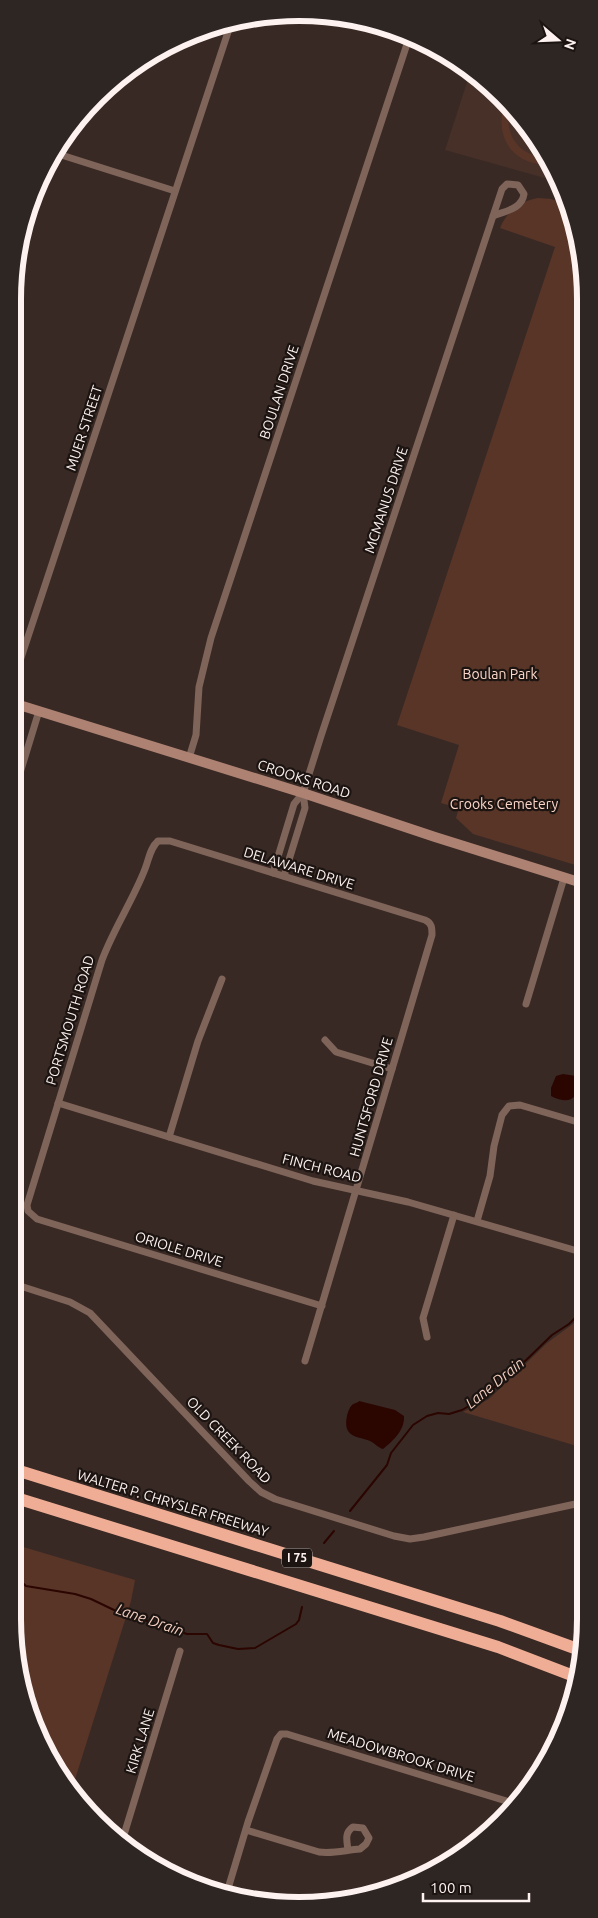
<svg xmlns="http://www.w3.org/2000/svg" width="598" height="1918" font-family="Ubuntu,sans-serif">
<rect width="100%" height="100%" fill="#392924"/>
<polygon fill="#463028" points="470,73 514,110 556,173 559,182 445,150"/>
<g fill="#593528">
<path d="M505,102L511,107C502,133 519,156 545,157L550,164C513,167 493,136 505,102Z"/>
<path d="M538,198L551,199L565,204L583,261L582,867L473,834L456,818L459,808L441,803L459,745L397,725L555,247L500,228C507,211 520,201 538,198Z"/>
<polygon points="581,1318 580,1447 463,1412 489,1399 547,1343"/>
<polygon points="13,1544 135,1580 131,1601 72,1789 34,1728 13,1619"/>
</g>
<g fill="#2b0500">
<polygon points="581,1024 581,1062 574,1051"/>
<path d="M563,1074L576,1076L581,1082C576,1100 569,1105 551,1096V1088L556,1076Z"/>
<path d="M359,1401L395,1410L404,1416C405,1430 393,1441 383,1449C378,1448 375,1443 370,1441C364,1438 352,1438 348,1431C344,1425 347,1410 352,1405C353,1404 359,1402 359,1401Z"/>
</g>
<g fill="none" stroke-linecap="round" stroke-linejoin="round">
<g stroke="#2b0500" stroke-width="2">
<polyline points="350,1511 387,1465 391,1453 413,1425 427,1416 438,1413 449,1414 462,1410 474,1403 518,1368 552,1335 569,1324 581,1312"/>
<polyline points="324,1543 334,1531"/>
<polyline points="13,1574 26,1586 75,1594 91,1599 114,1610 187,1634 207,1634 213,1643 219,1645 238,1649 255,1648 296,1624 299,1620 302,1607"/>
</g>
<g stroke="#7f645a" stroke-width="7">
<polyline points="346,18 396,33"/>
<polyline points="55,153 175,191"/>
<polyline points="16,673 231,23"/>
<polyline points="189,758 196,735 199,687 211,638 409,38"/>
<polyline points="16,786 39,711"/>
<path d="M273,873L294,804L303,793L321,736L493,216L502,189L507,184L518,185L524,194C522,209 505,211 493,216"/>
<polyline points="284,876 305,808 303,793"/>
<polyline points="526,1004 564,878"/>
<polyline points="325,1040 336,1052 392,1069"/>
<polyline points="58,1103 313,1181 408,1202 581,1252"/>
<polyline points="169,1137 198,1041 222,979"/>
<polyline points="477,1221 490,1176 494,1146 502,1115 509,1106 520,1105 581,1123"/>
<polyline points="14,1284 70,1302 90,1313 249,1481 261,1492 275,1499 394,1536 410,1539 424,1537 580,1503"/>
<polyline points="427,1337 423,1318 454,1215"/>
<path d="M305,1361L432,935C432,928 432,923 425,920L170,841H158C150,848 149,859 145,869C133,900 114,928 102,960L27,1205L28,1211L37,1219L322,1306"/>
<path d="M246,1830L319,1852C333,1854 346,1850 360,1849L366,1844L369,1838L363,1828L353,1827C344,1833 347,1841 348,1850"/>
<polyline points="123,1838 180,1651"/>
<polyline points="227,1892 248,1822 277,1739 281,1734 287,1734 513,1803"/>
</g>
<polyline stroke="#ad8272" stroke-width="10" points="16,704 303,793 435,837 582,883"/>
<g stroke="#f0ad95" stroke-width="12">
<polyline points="13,1469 500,1621 580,1650"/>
<polyline points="13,1497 498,1647 579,1678"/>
</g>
</g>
<g text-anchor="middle" stroke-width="4.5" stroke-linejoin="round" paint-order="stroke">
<rect fill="#1b1411" stroke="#b9afac" stroke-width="1" x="282" y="1548.5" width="30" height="19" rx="4"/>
<g font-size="12" font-weight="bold" fill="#fdf2ef">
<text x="297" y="1562">I 75</text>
</g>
<g font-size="14" fill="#fdf2ef" stroke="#1b1411">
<text transform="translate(279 392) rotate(-72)" y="5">BOULAN DRIVE</text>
<text transform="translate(84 428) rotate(-72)" y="5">MUER STREET</text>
<text transform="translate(386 500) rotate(-72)" y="5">MCMANUS DRIVE</text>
<text transform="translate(304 779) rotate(18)" y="5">CROOKS ROAD</text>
<text transform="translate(299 868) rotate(17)" y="5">DELAWARE DRIVE</text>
<text transform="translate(70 1020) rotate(-73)" y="5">PORTSMOUTH ROAD</text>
<text transform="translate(371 1097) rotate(-74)" y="5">HUNTSFORD DRIVE</text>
<text transform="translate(322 1168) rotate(14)" y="5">FINCH ROAD</text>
<text transform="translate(179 1249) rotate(17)" y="5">ORIOLE DRIVE</text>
<text transform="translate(229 1440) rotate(46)" y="5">OLD CREEK ROAD</text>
<text transform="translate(173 1503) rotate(17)" y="5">WALTER P. CHRYSLER FREEWAY</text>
<text transform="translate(140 1741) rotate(-73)" y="5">KIRK LANE</text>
<text transform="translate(401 1755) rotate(17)" y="5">MEADOWBROOK DRIVE</text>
</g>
<g font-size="14" fill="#fcd6c9" stroke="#1b1411">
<text x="500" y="679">Boulan Park</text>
<text x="504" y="809">Crooks Cemetery</text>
</g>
<g font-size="15" font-style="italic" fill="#f2cdbf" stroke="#1b1411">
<text transform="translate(495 1383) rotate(-39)" y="5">Lane Drain</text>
<text transform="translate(150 1620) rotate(19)" y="5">Lane Drain</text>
</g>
</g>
<path d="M0 0H598V1918H0ZM299 21H299A278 278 0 0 1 577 299V1619A278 278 0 0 1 299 1897H299A278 278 0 0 1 21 1619V299A278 278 0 0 1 299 21Z" fill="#2d2623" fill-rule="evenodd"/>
<path fill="none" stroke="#fdf2ef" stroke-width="6" d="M299 21H299A278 278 0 0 1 577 299V1619A278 278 0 0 1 299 1897H299A278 278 0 0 1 21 1619V299A278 278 0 0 1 299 21Z"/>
<g transform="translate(558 40) rotate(109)" stroke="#1b1411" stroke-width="4" paint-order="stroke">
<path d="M0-4L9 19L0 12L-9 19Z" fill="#fdf2ef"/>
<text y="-8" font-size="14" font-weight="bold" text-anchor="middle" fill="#fdf2ef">N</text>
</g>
<path d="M423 1893v8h106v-8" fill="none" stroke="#fdf2ef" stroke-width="2.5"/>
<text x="430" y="1893" font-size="15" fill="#fdf2ef" stroke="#1b1411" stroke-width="4" paint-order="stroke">100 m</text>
</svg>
